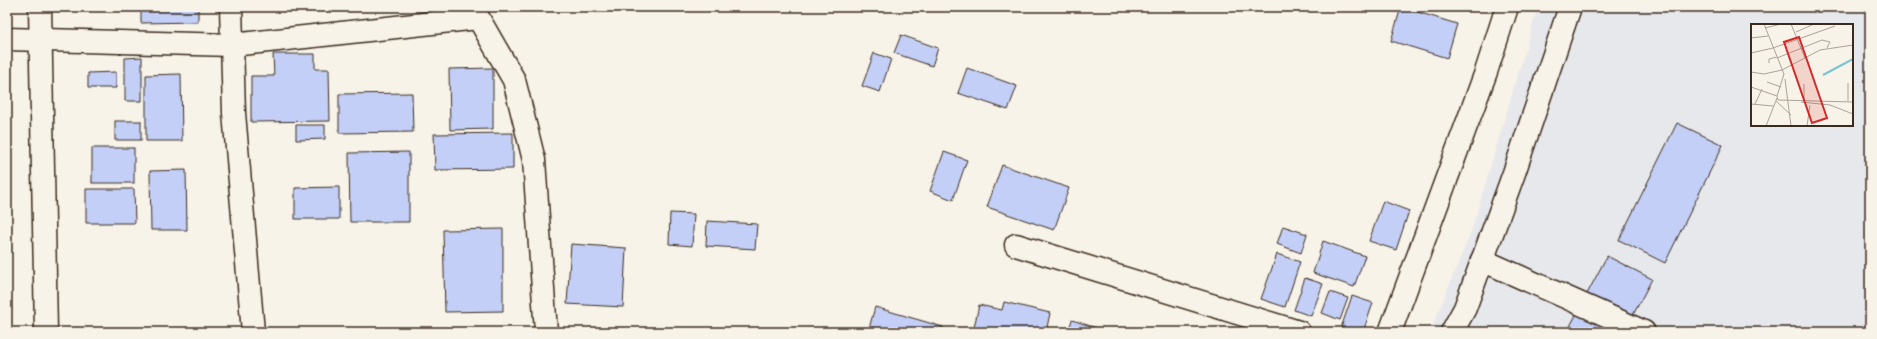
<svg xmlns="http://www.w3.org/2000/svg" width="1877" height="339" font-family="Sriracha,sans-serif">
<rect width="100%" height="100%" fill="#f7f3e8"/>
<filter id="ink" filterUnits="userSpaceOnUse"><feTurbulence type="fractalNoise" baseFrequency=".025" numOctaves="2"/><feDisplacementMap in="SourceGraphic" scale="8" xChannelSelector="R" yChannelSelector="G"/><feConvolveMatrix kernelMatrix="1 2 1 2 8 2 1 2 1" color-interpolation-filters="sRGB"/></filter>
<g filter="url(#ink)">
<path fill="#e7e8ec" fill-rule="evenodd" d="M1538,7H1870V332H1430L1471,232ZM1752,25H1852V125H1752Z"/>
<g fill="#c3cff6" stroke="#3b2a1e">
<polygon points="141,7 198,7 198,22 141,23"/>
<polygon points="1401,7 1457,24 1447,58 1391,41"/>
<polygon points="901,35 938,48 932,66 894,53"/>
<polygon points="874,53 891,59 880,92 862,86"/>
<polygon points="273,54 315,54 315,69 329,69 330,121 251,122 251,76 274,76"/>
<polygon points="142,57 142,101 125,101 125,58"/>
<polygon points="493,68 493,129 450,130 449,69"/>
<polygon points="967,68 1017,86 1008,110 958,93"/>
<polygon points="116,72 116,88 88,88 88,73"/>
<polygon points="181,74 182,141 146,141 146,75"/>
<polygon points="412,93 413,132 339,133 339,94"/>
<rect x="115" y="121" width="26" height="19"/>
<polygon points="1677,123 1723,145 1665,263 1619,240"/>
<polygon points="296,125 325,125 325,139 296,140"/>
<polygon points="513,133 513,169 435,170 434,134"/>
<rect x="92" y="148" width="42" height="35"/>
<polygon points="409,152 409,222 350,222 349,153"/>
<polygon points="944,152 967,160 953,200 930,191"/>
<polygon points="1002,165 1069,188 1054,230 987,207"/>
<polygon points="186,170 187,230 151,230 150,171"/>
<polygon points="339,187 339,219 295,219 295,188"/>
<polygon points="86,189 134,189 135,223 86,223"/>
<polygon points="1383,201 1409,211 1396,250 1369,241"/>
<polygon points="670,213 694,214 692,246 669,244"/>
<polygon points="707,221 757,224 755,249 706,246"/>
<polygon points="1283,226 1307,234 1301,253 1277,244"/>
<polygon points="503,229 503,311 445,312 443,230"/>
<polygon points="1323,241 1365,256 1354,287 1313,273"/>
<polygon points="571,244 626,248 623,307 567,304"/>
<polygon points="1277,254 1300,262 1285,307 1261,299"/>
<polygon points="1607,256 1652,279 1624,332 1567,332"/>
<polygon points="1305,278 1323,284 1311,316 1294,310"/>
<polygon points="1330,292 1348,298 1340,320 1322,313"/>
<polygon points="1352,296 1373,303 1363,332 1353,332 1341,328"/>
<polygon points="1004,302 1050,313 1046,332 973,332 979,305 1002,310"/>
<polygon points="875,307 943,327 942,332 868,332"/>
<polygon points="1072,320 1109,332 1068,332"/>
</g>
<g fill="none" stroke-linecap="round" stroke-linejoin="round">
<defs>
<g id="minor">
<polyline points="40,7 46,332"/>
<polyline points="231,7 234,113 253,332"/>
<polyline points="472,7 514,80 534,160 546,332"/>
<polyline points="7,39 232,45 478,18"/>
<polyline points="1016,245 1299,332"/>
<polyline points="1482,260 1644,332"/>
<polyline points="1390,332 1486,72 1507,7"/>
<polyline points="1452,332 1465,308 1514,173 1570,7"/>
</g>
</defs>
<use href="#minor" stroke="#3b2a1e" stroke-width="25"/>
<use href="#minor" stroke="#f7f3e8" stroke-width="22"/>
</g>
</g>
<g transform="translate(1751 24)">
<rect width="102" height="102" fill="#f7f3e8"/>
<path fill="none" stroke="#78c6d5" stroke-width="2" d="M72,51L102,35"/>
<path fill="none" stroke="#aca397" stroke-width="1" d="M13,0L33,50L26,72L27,76L102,78M40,0L54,34M14,4L30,0M45,8L63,0M0,14L17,12M0,29L22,24L84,2M26,34L71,16L79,18L76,24M18,39V35L26,33M0,48L13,50L31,46L69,26L102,21M34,55L40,102M16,58L30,63M97,59V77M53,60V78M0,63L26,72M25,77L40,91M50,78L79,81L102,90M0,80L22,82M4,80L11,65M15,102L26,74M56,102L59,81"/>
<path fill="#d62828" fill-opacity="0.15" stroke="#d62828" stroke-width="2" d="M48,13L76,94L61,99L33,18Z"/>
<rect width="102" height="102" fill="none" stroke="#3b2a1e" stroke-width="2"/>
</g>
<rect width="1877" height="339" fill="none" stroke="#f7f3e8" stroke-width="24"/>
<rect x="12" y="12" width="1853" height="315" fill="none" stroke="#3b2a1e" stroke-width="1.5" filter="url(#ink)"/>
</svg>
